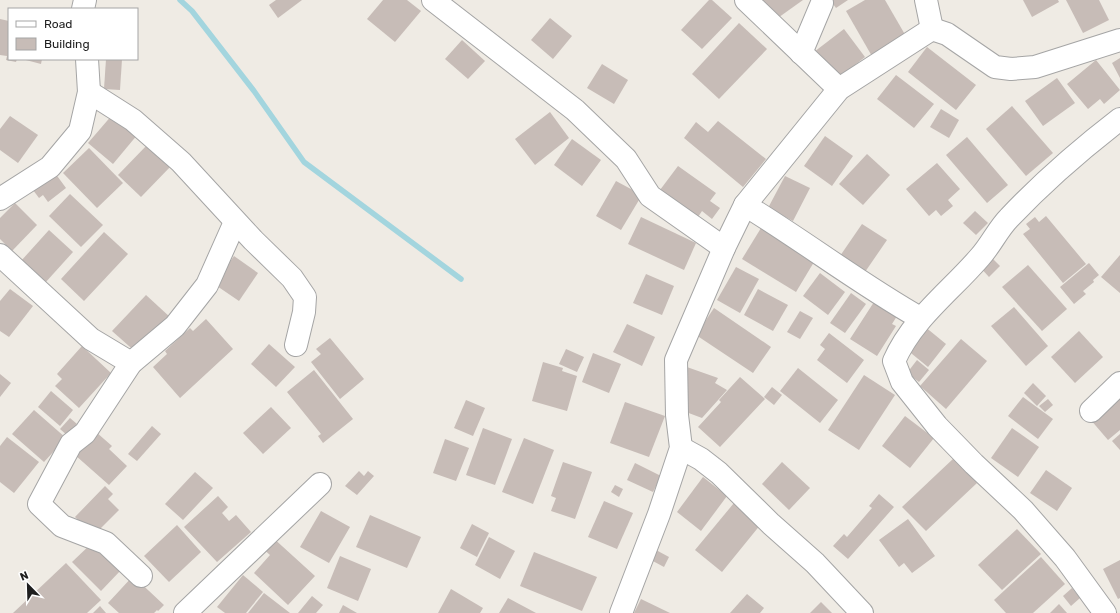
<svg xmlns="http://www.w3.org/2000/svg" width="1120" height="613" font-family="Rubik,sans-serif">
<rect width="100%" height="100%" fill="#efebe4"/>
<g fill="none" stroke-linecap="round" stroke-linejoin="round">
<polyline stroke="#a3d5de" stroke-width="5.5" points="180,0 192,11 254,91 304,162 461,279"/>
</g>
<g fill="#c7bcb7">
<polygon points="276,0 302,0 278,18 269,5"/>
<polygon points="383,0 407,0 421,11 395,42 367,19"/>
<polygon points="709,0 712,0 732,18 702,49 681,30"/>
<polygon points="760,0 803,0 775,20"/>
<polygon points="830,0 848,0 836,8"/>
<polygon points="865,0 885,0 907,38 873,58 846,11"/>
<polygon points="1023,0 1058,0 1059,2 1032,17"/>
<polygon points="1066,0 1099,0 1109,20 1083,33"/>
<polygon points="550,18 572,36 553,59 531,40"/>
<polygon points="0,19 9,21 9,59 17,59 16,62 6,60 7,56 0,55"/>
<polygon points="739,23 767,49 719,99 692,74"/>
<polygon points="844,29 865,57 836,80 814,52"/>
<polygon points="462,40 485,61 468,79 445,59"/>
<polygon points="927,47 976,85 956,110 908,72"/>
<polygon points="1120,58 1120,78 1112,63"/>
<polygon points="22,59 42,59 41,64"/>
<polygon points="106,59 122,59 120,90 104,89"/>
<polygon points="1096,60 1120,90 1104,104 1100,99 1088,109 1067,84"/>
<polygon points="602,64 628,80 614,104 587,88"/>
<polygon points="896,75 934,104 914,128 877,99"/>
<polygon points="1057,78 1075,103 1043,126 1025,101"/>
<polygon points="1012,106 1053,153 1026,176 986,129"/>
<polygon points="941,109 959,120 949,138 930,127"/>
<polygon points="550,112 569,138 535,165 515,139"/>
<polygon points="113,114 138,134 113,164 88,143"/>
<polygon points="10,116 38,135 18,163 0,150 0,129"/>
<polygon points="718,121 766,159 743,187 684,138 696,122 708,132"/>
<polygon points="825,136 853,156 832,186 804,166"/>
<polygon points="967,137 1008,185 987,203 946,155"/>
<polygon points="572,139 601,160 582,186 554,165"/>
<polygon points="148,144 171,166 141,197 118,175"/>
<polygon points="89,148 123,183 97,208 63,173"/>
<polygon points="867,154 890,175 863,205 839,184"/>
<polygon points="937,163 960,189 948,200 953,206 941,216 936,210 929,216 906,189"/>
<polygon points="678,166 716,193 710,201 720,208 712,219 702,211 698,217 660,190"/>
<polygon points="55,173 66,188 48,202 43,195 39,198 33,190"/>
<polygon points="785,176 810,188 793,221 768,208"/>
<polygon points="616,181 642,195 621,230 596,216"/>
<polygon points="70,194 103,225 81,247 49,216"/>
<polygon points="15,203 37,225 12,251 0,239 0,218"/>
<polygon points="975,211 988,223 976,235 963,223"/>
<polygon points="1046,216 1086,264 1063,283 1023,234 1030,229 1026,224 1035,217 1039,222"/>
<polygon points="641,217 696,243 684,270 628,244"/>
<polygon points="862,224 887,240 865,272 840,256"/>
<polygon points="761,228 814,262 796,292 742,259"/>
<polygon points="49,230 73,252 45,283 21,261"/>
<polygon points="104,232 128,254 84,301 61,279"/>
<polygon points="1120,255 1120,293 1101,277"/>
<polygon points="234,256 258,273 239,301 214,284"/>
<polygon points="990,256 1000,266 989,277 979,266"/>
<polygon points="1089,263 1099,275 1093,280 1094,282 1083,291 1086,294 1074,304 1060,287"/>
<polygon points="1028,265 1067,309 1042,331 1002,287"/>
<polygon points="736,267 759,279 740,313 717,300"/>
<polygon points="820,273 845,292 828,315 803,296"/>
<polygon points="646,274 674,286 662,315 633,303"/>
<polygon points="10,289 33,306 9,337 0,331 0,301"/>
<polygon points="758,289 788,305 773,331 744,315"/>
<polygon points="851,293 866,304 845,333 830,323"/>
<polygon points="146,295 171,318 138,354 112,331"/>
<polygon points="874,302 897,316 892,324 896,326 877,356 850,339"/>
<polygon points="1014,307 1048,346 1026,366 991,326"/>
<polygon points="714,308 771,347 753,373 696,335"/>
<polygon points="800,311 813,318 800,339 787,332"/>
<polygon points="206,319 233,349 180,398 153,367 167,354 165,351 190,328 193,331"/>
<polygon points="627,324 655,337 642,366 613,352"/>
<polygon points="924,326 946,344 928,367 906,349"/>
<polygon points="1079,331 1103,357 1075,383 1051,357"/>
<polygon points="829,333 864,360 847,383 817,360 825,349 820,345"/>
<polygon points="330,338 364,379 340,399 311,362 321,354 316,349"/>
<polygon points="961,339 987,361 946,409 920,386"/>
<polygon points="269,344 295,367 276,387 251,364"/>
<polygon points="82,346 111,373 79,408 55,386 62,379 57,374"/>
<polygon points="566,349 584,357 577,372 559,364"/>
<polygon points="593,353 621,364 609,393 582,382"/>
<polygon points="917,360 929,370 919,382 907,373"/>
<polygon points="543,362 563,368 562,371 577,376 567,411 532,401"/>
<polygon points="684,366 718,378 715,383 727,390 702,418 686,412"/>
<polygon points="798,368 838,400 820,423 780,391"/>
<polygon points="314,370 353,419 323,443 318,436 321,434 287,392"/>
<polygon points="0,374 11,383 0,397"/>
<polygon points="864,375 895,395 859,450 828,430"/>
<polygon points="740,377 765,399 720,447 698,427 721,402 719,400"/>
<polygon points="1033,383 1046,396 1037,406 1024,393"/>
<polygon points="772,387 782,395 774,405 764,397"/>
<polygon points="51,391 73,410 60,426 38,407"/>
<polygon points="1120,393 1120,430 1108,440 1090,419"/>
<polygon points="1023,397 1053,419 1038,439 1008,416"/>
<polygon points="1048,399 1053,405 1045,412 1039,406"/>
<polygon points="466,400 485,408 473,436 454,428"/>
<polygon points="625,402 665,416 649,457 610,443"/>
<polygon points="271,407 291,428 263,454 243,433"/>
<polygon points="34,410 66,438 44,462 12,434"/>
<polygon points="905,416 934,438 910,468 882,446"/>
<polygon points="70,418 77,424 68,436 60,429"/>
<polygon points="152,426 161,434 137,461 128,454"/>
<polygon points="483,428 512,439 495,485 466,475"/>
<polygon points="1012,428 1039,447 1018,477 991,458"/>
<polygon points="96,432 112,446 109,449 127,466 109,485 75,455"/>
<polygon points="1120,434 1120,450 1112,441"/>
<polygon points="7,437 39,462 14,493 0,482 0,446"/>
<polygon points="524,438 554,450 533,504 502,492"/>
<polygon points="445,439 469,448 456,481 433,473"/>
<polygon points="954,458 977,483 926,531 902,507"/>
<polygon points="563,462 592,472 575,519 551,511 556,498 551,496"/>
<polygon points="782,462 810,488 789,510 762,484"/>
<polygon points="635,463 661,476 653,492 627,480"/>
<polygon points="1046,470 1072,488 1057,511 1030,493"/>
<polygon points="359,471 364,476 368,471 374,476 357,495 345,486"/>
<polygon points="195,472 213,488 183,520 165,504"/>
<polygon points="703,477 727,496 701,531 677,512"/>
<polygon points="615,485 623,489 619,497 611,492"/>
<polygon points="105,486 113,494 108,499 119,510 94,535 75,517"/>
<polygon points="879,494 894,507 848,559 833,546 844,534 847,537 872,508 869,506"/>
<polygon points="218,496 228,507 222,513 229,521 236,515 251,532 217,562 184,527"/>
<polygon points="604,501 633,513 617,549 588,537"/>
<polygon points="734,503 761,524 722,572 695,550"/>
<polygon points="321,511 350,527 329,563 300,547"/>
<polygon points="370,515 421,537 407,568 356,547"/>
<polygon points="908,519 935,556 912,573 904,563 899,567 879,540"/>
<polygon points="472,524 489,533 477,557 460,548"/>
<polygon points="177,525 201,552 169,582 144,556"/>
<polygon points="1017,529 1041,554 1002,590 978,565"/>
<polygon points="271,536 315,576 288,605 254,573 270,555 261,547"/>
<polygon points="489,537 515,551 500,579 475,565"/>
<polygon points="93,542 121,570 101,591 72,562"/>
<polygon points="656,550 669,557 664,567 651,560"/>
<polygon points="534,552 597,577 582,611 520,586"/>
<polygon points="340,556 371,569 358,601 327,588"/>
<polygon points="1041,557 1065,584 1033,613 1006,613 994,600"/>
<polygon points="1120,560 1120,598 1118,599 1103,569"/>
<polygon points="66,563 101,600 87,613 13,613"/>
<polygon points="243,575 263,592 246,613 225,613 217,607"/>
<polygon points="133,576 164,605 158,611 157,610 154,613 119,613 108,603"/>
<polygon points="1072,588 1080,598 1071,606 1063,596"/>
<polygon points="451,589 483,608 480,613 438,613"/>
<polygon points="264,593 290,613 248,613"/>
<polygon points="747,594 764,608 760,613 730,613"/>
<polygon points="312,596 323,605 316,613 298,613"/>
<polygon points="508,598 536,613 499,613"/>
<polygon points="641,599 670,613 634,613"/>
<polygon points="821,602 832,613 810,613"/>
<polygon points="1059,604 1067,613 1050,613"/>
<polygon points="343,605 357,613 339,613"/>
<polygon points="100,606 106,613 93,613"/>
</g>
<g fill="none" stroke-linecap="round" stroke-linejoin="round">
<defs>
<g id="street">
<polyline points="433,0 575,110 626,159 650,196 724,248"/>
<polyline points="746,0 839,89"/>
<polyline points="926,0 932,29"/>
<polyline points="83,9 85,0"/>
<polyline points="801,53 822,3"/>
<polyline points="89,92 133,120 181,162 253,240 292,278 305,297 304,312 296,345"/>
<polyline points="0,199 50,167 80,131 89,92 87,59"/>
<path d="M745,205C804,241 860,284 920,318"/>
<polyline points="0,255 91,339 131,363"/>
<polyline points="1091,411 1120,383"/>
<polyline points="681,448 701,459 719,473 771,524 815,563 862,613"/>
<polyline points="141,576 106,543 62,526 39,504 71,444 85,433 131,363 175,326 207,285 235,222"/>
<polyline points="185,613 320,484"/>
<polyline points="621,613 659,514 681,448 677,415 676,360 724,248 745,205 839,89 932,29 947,34 995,67 1011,69 1035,67 1120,40"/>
<path d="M1105,613L1065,558L1023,510L974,464L937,426L902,382L894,361C913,318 950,292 980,257C991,245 998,229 1009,218C1043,182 1081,149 1120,119"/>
</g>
</defs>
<use href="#street" stroke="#a5a5a5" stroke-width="24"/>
<use href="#street" stroke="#fff" stroke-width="22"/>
</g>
<rect x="8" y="8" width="130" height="52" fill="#ffffff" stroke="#a5a5a5"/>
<rect x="16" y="21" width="20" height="6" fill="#ffffff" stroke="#a5a5a5"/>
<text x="44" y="28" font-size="12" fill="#1e1e1e">Road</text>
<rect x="16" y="38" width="20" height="12" fill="#c7bcb7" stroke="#a5a5a5"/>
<text x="44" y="48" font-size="12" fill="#1e1e1e">Building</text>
<g transform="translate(28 585) rotate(337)" stroke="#ffffff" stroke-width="3" paint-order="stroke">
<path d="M0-3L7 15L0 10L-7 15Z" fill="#1e1e1e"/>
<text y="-6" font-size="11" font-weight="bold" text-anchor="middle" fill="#1e1e1e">N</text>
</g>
</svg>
